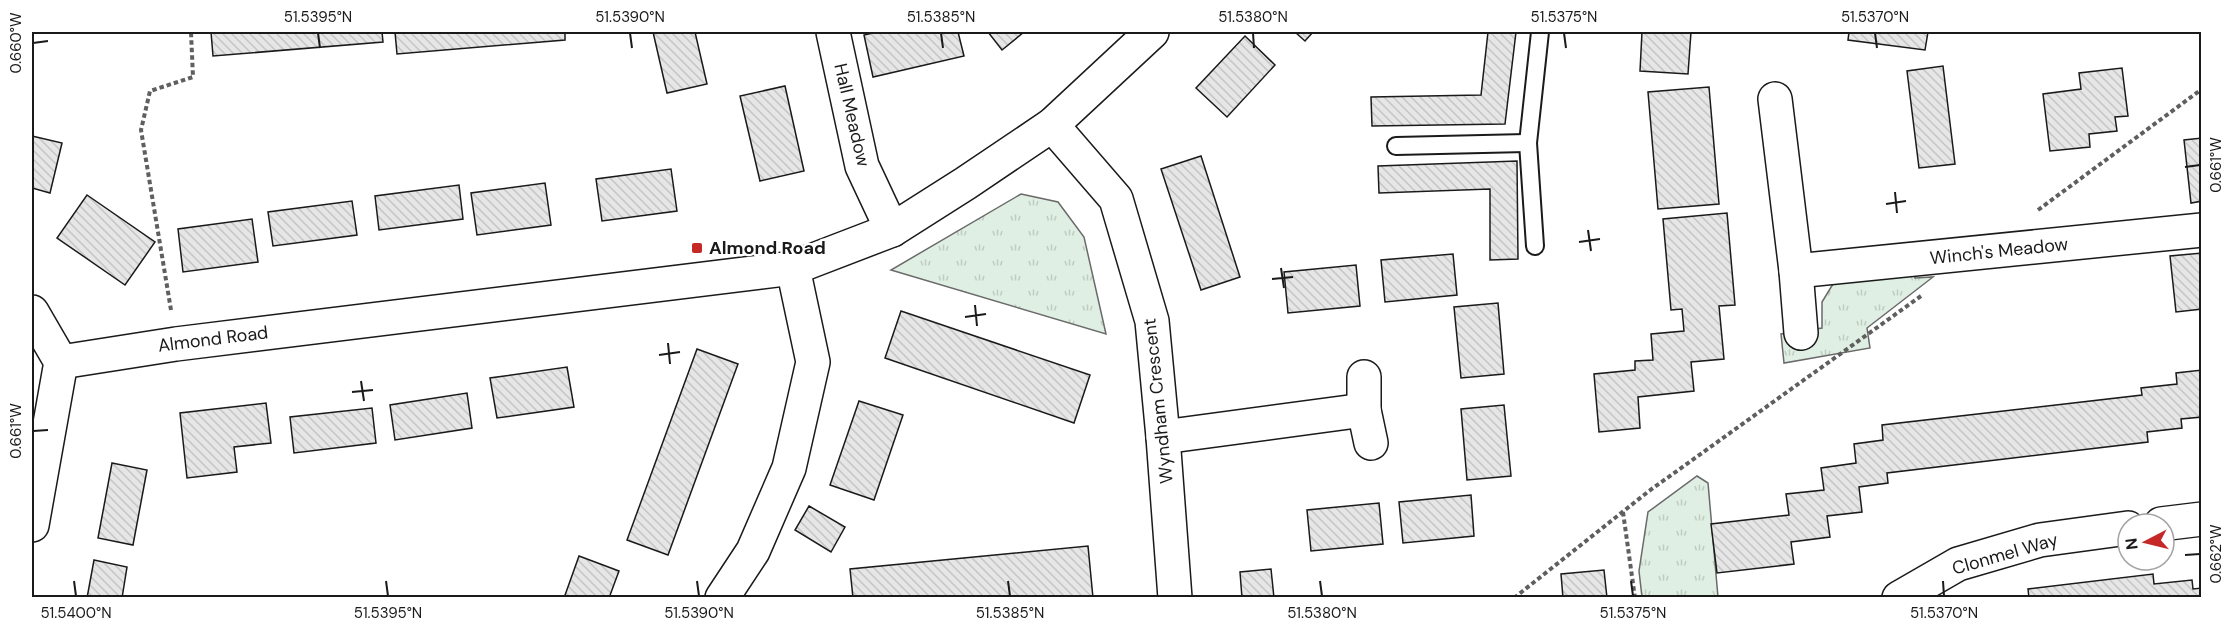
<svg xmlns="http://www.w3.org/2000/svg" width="2233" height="629" font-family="'DM Sans',sans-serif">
<defs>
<pattern id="grass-tufts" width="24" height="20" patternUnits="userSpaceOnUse" patternTransform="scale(1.5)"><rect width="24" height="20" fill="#e0efe3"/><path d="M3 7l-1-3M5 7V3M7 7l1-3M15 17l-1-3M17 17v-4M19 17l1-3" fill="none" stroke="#c0ccc2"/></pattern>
<pattern id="building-back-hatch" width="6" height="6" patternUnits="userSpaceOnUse" patternTransform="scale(1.5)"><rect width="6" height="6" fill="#e6e6e6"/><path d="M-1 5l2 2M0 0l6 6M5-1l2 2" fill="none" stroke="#c5c5c5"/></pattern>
</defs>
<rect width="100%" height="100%" fill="#fff"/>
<g fill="url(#grass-tufts)" stroke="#6a6a6a" stroke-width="1.5">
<polygon points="1021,194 1058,202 1084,237 1106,334 891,270"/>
<polygon points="1913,269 1915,278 1933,277 1867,328 1870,348 1784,363 1781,334 1822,328 1822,302 1836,279"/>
<polygon points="1697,476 1708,483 1718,597 1642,597 1639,571 1648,512"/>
</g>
<g fill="url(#building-back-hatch)" stroke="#1a1a1a" stroke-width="1.5">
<polygon points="211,32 382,32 383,42 213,56"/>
<polygon points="395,32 565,32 565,40 397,54"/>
<polygon points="653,32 695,32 707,84 667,93"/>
<polygon points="877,32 958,32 964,56 873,77 864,35"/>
<polygon points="988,32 1024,32 1002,50"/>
<polygon points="1295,32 1313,32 1305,41"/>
<polygon points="1488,32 1516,32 1505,124 1372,126 1371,97 1481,95"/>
<polygon points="1642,32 1691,32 1688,74 1640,71"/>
<polygon points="1849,32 1928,32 1925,50 1848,40"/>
<polygon points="1245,36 1275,65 1227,117 1196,88"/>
<polygon points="1943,66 1955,164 1919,168 1907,71"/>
<polygon points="2122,68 2128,116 2115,117 2117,131 2089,134 2090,147 2050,151 2043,94 2081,89 2079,73"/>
<polygon points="785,86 804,171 760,181 740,96"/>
<polygon points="1709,87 1719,204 1658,209 1648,92"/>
<polygon points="32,136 62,143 50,193 32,188"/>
<polygon points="2202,138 2202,201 2191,203 2184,140"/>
<polygon points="1201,156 1240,277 1201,290 1161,169"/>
<polygon points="1517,161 1518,259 1490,260 1490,189 1379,193 1378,166"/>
<polygon points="671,169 677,211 602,221 596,179"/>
<polygon points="545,183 551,225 477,235 471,193"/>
<polygon points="459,185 463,219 379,230 375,196"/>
<polygon points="87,195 155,242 125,285 57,238"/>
<polygon points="352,201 357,235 273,246 268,212"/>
<polygon points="1727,213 1735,305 1719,306 1724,359 1691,362 1694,391 1638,397 1640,428 1599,432 1594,374 1635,370 1635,361 1653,360 1651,334 1684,331 1682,309 1671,310 1663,219"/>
<polygon points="252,219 258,262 183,272 178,229"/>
<polygon points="2202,253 2202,309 2176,312 2170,256"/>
<polygon points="1453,254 1457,295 1385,302 1381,260"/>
<polygon points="1356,265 1360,306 1288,313 1284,272"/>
<polygon points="1498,303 1504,374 1461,378 1454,307"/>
<polygon points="901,311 1090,375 1074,423 885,358"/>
<polygon points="697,349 738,364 668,555 627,540"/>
<polygon points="567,367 574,407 497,418 490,378"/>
<polygon points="2202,370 2202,417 2181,419 2182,428 2147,432 2148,442 1887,473 1888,483 1859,487 1862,512 1827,516 1830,537 1791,542 1794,564 1717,573 1711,524 1789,515 1786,494 1824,490 1821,468 1856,463 1854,444 1883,440 1882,425 2142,395 2141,388 2177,384 2176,373"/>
<polygon points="467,393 472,428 395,440 390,405"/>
<polygon points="859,401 903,415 874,500 830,485"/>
<polygon points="266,403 271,443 234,447 237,472 187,478 180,413"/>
<polygon points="1504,405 1511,476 1467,480 1461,409"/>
<polygon points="372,408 376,443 294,453 290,417"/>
<polygon points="112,463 147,470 133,545 98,538"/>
<polygon points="1471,495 1474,536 1403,543 1399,502"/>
<polygon points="1379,503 1383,544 1311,551 1307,510"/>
<polygon points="809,506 845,527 831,552 795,530"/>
<polygon points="1088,546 1093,598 853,598 850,569"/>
<polygon points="579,556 619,571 609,598 564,598"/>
<polygon points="94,560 127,567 122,598 87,598"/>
<polygon points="1271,569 1274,598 1242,598 1240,572"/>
<polygon points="1604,570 1607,598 1563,598 1561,574"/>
<polygon points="2153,574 2154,584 2192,580 2193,589 2202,588 2202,598 2029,598 2028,589"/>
</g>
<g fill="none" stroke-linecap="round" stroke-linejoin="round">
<defs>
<g id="service">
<polyline points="1396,146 1528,143"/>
<polyline points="1535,246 1528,143 1540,32"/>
</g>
<g id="minor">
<polyline points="833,32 862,166 892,230"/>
<polyline points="1775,99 1796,271 1801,333"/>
<polyline points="1052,125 1116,199 1152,321 1163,437 1175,598"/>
<polyline points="1796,271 2202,230"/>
<polyline points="32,312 61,362 32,525"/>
<polyline points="61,362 176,344 793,268 892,230 966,183 1052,125 1152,32"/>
<polyline points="1364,377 1364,410 1371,443"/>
<polyline points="1163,437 1364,410"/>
<polyline points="2161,524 2202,519"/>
<polyline points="722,598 753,551 789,468 813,362 793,268"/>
<polyline points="1899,598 1958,564 2040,540 2128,528"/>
</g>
</defs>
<use href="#service" stroke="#1a1a1a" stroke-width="20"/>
<use href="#minor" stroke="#1a1a1a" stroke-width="36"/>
<g stroke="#5f5f5f" stroke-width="4" stroke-dasharray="4.5 3" stroke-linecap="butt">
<polyline points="2038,210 2202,89"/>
<polyline points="171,310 141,130 150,91 193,77 191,32"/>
<polyline points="1623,512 1635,598"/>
<polyline points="1514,598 1649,491 1921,296"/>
</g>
<use href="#service" stroke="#fff" stroke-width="16"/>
<use href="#minor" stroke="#fff" stroke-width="33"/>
</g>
<path fill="none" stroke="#1a1a1a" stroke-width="2" d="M318,33L320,48M630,33L632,48M941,33L943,48M1253,33L1254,48M1564,33L1566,48M1875,33L1877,48M33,43L48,41M2185,167L2200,165M1895,192L1897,213M1886,204L1906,201M1588,230L1591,251M1579,242L1600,239M1281,268L1284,288M1272,279L1293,277M975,305L977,326M965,317L986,314M668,343L670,364M659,355L680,352M361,381L364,401M352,392L373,390M33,431L48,430M2185,555L2200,554M74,581L76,596M386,581L388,596M697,581L699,596M1008,581L1010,596M1320,581L1322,596M1631,581L1633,596M1943,581L1944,596"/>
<rect fill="#c62828" stroke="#fff" stroke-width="2" x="691" y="242" width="12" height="12" rx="3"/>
<g text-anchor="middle" stroke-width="4.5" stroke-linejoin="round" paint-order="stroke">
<g font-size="18" fill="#1a1a1a" stroke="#fff">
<text transform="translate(852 115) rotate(77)" y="6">Hall Meadow</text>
<text transform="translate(1999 251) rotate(-6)" y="6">Winch's Meadow</text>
<text transform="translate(213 339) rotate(-7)" y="6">Almond Road</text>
<text transform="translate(1158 401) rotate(-96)" y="6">Wyndham Crescent</text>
<text transform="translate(2005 554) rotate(-16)" y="6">Clonmel Way</text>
</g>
<g font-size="18" font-weight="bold" fill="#1a1a1a" stroke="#fff" text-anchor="start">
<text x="709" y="254">Almond Road</text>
</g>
</g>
<rect width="2233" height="629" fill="none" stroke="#ffffff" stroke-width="66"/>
<g transform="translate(2146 542) rotate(263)"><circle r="28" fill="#ffffff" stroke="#a3a3a3" stroke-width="1.5"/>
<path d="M0-4.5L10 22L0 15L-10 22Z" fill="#c62828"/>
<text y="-9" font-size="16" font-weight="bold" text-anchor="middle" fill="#1a1a1a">N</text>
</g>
<rect x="33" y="33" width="2167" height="563" fill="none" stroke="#1a1a1a" stroke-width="2"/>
<g font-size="15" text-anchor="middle" fill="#1a1a1a">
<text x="318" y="22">51.5395°N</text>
<text x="630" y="22">51.5390°N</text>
<text x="941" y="22">51.5385°N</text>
<text x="1253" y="22">51.5380°N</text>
<text x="1564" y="22">51.5375°N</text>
<text x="1875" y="22">51.5370°N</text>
<text transform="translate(16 43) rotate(-90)" y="5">0.660°W</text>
<text transform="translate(2216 165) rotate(-90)" y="5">0.661°W</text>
<text transform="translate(16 431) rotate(-90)" y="5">0.661°W</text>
<text transform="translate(2216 554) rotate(-90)" y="5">0.662°W</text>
<text x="76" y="618">51.5400°N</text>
<text x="388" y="618">51.5395°N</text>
<text x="699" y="618">51.5390°N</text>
<text x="1010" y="618">51.5385°N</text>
<text x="1322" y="618">51.5380°N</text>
<text x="1633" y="618">51.5375°N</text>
<text x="1944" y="618">51.5370°N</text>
</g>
</svg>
